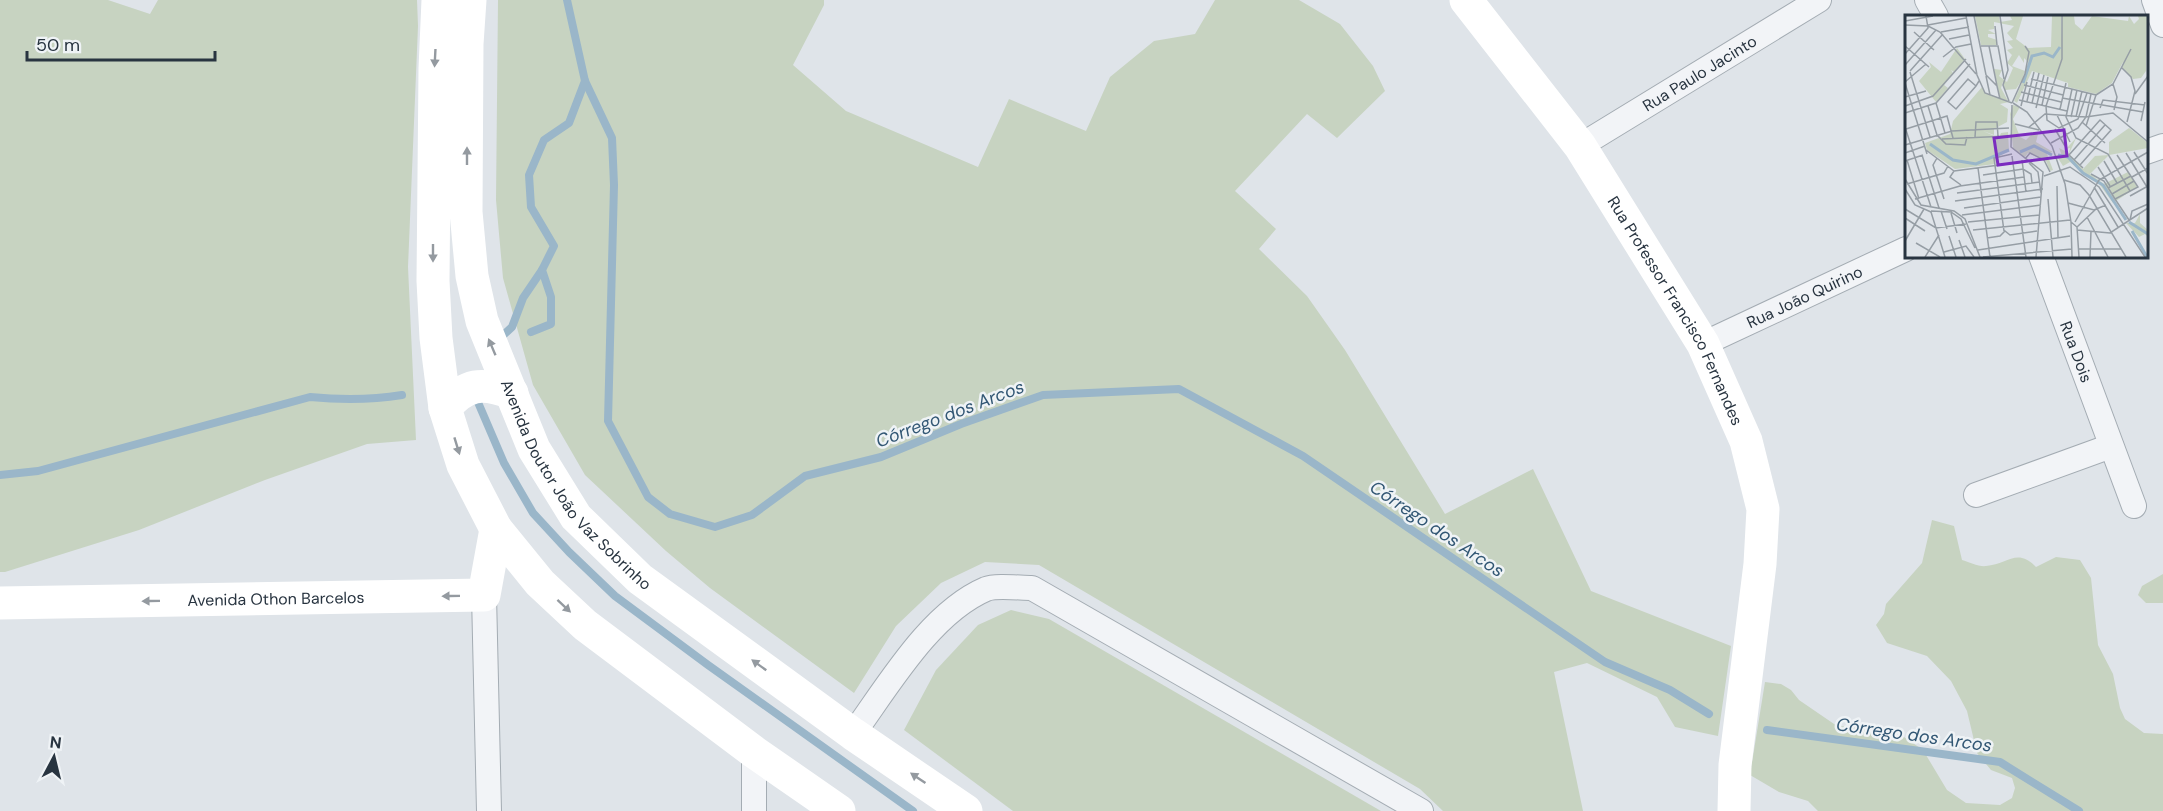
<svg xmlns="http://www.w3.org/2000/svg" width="2163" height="811" font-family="'DM Sans',sans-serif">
<rect width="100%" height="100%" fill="#dfe4e9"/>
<g fill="#c7d3c1">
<polygon points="0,0 108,0 150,14 158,0 417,0 418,26 408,267 416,440 367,444 265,480 139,530 5,572 0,572"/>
<polygon points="498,0 824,0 824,5 793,65 846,111 978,167 1009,99 1086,131 1110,77 1154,41 1195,34 1215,0 1299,0 1340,24 1373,66 1385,91 1337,138 1307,114 1235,191 1276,229 1259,249 1307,296 1345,350 1445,514 1533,469 1591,591 1731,646 1718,736 1675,727 1657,697 1587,663 1554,672 1583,811 1443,811 1420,789 1039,565 985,562 941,583 896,626 854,693 710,588 666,551 585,475 533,385 503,278 496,200"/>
<path d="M1932,520L1954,526L1962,560C1969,562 1979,567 1986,566C2007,565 2017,547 2036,567L2056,557L2080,560L2091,578L2098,645L2113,674L2120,708L2125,719L2144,733L2163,734V811H1818L1808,801L1779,792L1750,775L1765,682L1781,684L1791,690L1799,700L1837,726L1871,728L1904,737L1923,750L1947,790L1966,803L2000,805L2012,798L2015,788L2012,778L1991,770L1977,753L1967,711L1951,681L1927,656L1887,643L1876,625L1884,614L1886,604L1922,563Z"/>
<polygon points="2163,574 2163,603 2146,603 2138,595 2142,586"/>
<polygon points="1011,610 1049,619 1381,811 1013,811 904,730 936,670 978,625"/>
</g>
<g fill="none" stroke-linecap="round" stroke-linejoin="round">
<g stroke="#9ab6c9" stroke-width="8">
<polyline points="567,0 585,81 612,138 614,185 608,421 648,497 670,514 715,527 752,515 805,476 881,457 961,424 1043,395 1179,389 1303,456 1605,662 1670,690 1709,714"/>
<polyline points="531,332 551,324 551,297 542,270 554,246 531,207 529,175 544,140 569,123 585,81"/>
<polyline points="499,339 512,327 523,298 542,270"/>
<polyline points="477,400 504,463 533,513 569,552 615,596 708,665 913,811"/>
<path d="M0,475L38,471L310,397C342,400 371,400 402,395"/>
<polyline points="1767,730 2000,762 2079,811"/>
</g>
<defs>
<g id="street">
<polyline points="1927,0 1936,16"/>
<polyline points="2154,0 2163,25"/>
<path id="s1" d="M1580,146L1819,0"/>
<polyline points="2146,152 2163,146"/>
<path id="s2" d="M2041,256L2134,506"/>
<path id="s3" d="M1703,344L1906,249"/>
<polyline points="1976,495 2111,446"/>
<polyline points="484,595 489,811"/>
<path d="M853,734C888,686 930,613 986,589C996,585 1020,588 1032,588L1421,811"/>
<polyline points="754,752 754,811"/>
</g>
</defs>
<use href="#street" stroke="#a4acb3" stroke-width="26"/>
<use href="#street" stroke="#f2f4f7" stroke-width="24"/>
<g stroke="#fff" stroke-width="33">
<polyline points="438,0 435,69 433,281 436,338 445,408 463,465 496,529 540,583 585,625 754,752 839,811"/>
<path id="s4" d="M470,0L467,44L466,212L472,276L482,321L534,449L576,517L640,579L853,734L966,811"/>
<path id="s5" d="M1466,0L1580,146L1703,344L1746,441L1763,509L1760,564L1735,765L1734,811"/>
<path d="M445,408C466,383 482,382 512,393"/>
<path id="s6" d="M0,603L484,595L496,529"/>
</g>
</g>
<defs><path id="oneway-solid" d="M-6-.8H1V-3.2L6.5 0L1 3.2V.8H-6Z" transform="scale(1.5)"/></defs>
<g fill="#949aa0">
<use href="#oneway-solid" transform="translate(435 58) rotate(93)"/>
<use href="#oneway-solid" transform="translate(467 156) rotate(-90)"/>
<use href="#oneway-solid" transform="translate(433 253) rotate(90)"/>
<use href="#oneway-solid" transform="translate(492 347) rotate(-113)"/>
<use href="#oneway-solid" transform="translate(457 446) rotate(73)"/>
<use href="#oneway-solid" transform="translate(451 596) rotate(179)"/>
<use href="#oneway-solid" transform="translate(151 601) rotate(179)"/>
<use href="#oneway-solid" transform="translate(564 606) rotate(43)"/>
<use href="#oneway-solid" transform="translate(759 665) rotate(-144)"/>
<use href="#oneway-solid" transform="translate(918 778) rotate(-146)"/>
</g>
<g text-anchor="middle" stroke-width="5" stroke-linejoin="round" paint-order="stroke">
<g font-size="16" fill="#283440" stroke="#eff3f6">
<text dy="6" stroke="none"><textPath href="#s1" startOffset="140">Rua Paulo Jacinto</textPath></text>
<text dy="6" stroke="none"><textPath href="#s3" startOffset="112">Rua João Quirino</textPath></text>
<text dy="6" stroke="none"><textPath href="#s5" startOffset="376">Rua Professor Francisco Fernandes</textPath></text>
<text dy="6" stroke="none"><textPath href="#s2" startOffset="102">Rua Dois</textPath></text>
<text dy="6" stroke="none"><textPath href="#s4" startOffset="514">Avenida Doutor João Vaz Sobrinho</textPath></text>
<text dy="6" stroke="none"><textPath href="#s6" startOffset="276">Avenida Othon Barcelos</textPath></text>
</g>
<g font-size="18" font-style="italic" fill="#325774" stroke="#eff3f6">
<text transform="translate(950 414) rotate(-21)" y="6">Córrego dos Arcos</text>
<text transform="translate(1437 529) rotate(34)" y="6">Córrego dos Arcos</text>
<text transform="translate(1914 735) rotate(8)" y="6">Córrego dos Arcos</text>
</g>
</g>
<g transform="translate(1905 15)">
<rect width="243" height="243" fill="#dfe4e9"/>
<path d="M70,1H94L95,7L107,5L105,1H118L111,24L123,33L146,32L147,1H156L157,25V1H169L170,9L177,15L187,1L223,6L224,1L229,9L234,4L233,1H242L241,56L236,63L228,64L217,52L218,47L207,68L191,79L163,72V68L127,56L112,88L109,86L121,59L123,47L119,43V48L114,40L107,51L120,56L117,65L111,74L100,75L98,67L96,73L103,86L95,83L89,54L97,55L94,61L102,67L108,53L102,48L107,40L102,35L108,33L102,26L108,25L102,18L109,11L89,7V14L83,15L91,19H83V22L92,25V30H76ZM52,33L60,44L49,57L46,55L48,58L39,70L43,73L31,87L14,66L26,52L24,47L36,57ZM77,72L80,78L104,87L95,89L103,94L102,107L89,114V120L78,116L94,123L96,118L103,117L104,136L92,142L90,149L50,154L22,135L20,128L45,119L48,106ZM108,90L115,92L108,104L115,122L121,125L129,117L133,119L131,127L148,137L142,139L148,155L145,156L141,146L123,138L120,142L108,134L105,99ZM224,113L243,128V133L204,140L185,159L199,169L223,157L232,172L208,188L195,170L165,147L158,151L151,140L157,141L154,133L164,138L165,133L161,134L171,123L164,139L178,154L190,141L204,140V127ZM235,199V208L243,215V222L240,219L234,222L221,208H230Z" fill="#c7d3c1"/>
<path fill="none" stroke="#9ab6c9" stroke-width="3" d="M118,68L127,41L139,38L148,42L155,32M25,129L48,145L71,149L104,135M115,137L129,131L147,140M153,140L163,142L178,158L198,170L221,205M224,207L243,219M227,216L242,242"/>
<path fill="none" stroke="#969ea5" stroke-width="1.5" d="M61,1L72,60L80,78L107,88M69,1L81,60L92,71L95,84M95,1L103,55L98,70L104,86M157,1V44L141,91L142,105L154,113L173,104L182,78M0,6L28,1M0,10L23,11L35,17L71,59M23,10L61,3M90,11L92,30M9,17L29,35M36,17L64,12M44,24L64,20M0,31L24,52M76,31H93L99,64M84,31L92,71M0,39L23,13L21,1M38,42L51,32L66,29M0,50L31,15M216,52L226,62L230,76L222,107M5,56L38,19M5,57L25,122M81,61L85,80M126,64L191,80M0,67L21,49M0,68L22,139M208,69L212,82L209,95M119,70L158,80M71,71L63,64L43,87L51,94L71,71L74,66M167,74L161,102L171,123L203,139L225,176M116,77L156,87M230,79L243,61M191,80L208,69L226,34M0,82L21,76M157,83L238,97M114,85L162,96M122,86L129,57M31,88L40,118M107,88L120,59L124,37L120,31M108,88L122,97L147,131L160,169L166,207M127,88L134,58M107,90L106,132L138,157L131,242M137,90L143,62M0,91L28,81L61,44M23,91L32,120L41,129L60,130L62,122M116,91L122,67M131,93L139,60M195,93L198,85L240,90M155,94L161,68M0,98L31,88L65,49M152,100L165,127M166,102L172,75M171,102L177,76M236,106L240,87M177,107L200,128M110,109L134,115M181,111L191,80M0,112L26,192M123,113L140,99L181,102L208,98L243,127M1,114L42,101L48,123M150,114L160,131M70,122L71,107H92L93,121M37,124L103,121M146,128L173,113L181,102L186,79M0,130L47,116L104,113M21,135L49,156M229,137L243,159M0,138L20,131M221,138L242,172M17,140L34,193M212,140L233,172L210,184L224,205M107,141L121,242M32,143L28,150L39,184M120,144L125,138L139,145L145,157M2,145L14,184M117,145L121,177M169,145L200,110M0,146L18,140M199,146L212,168M124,148L133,157L136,178M175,150L206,115L195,105L164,140L178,153M193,152L205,171M73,153L85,242M49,156L117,147M49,156L45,162L56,170M186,159L199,166L210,184M78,160L118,154L126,159L127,168M139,161L165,152L194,172L240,242M227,162L243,153M0,164L16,190L49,196L60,204L75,242M159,165L175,170L184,180L221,242M2,169L39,158L43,151M152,171L153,223M189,172L213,212M203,173L226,161M0,174L10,190L26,197M52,178L135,167M207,179L229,166M225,181L243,171M10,184L55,171L119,162M143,184L148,242M50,186L138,174M163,188L189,195L201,190M59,193L136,182M0,194L31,213L61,209M26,196L46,197L56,204L70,233M36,196L42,214M26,197L40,242M46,198L52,218M57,200L136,190M182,202L203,242M0,203L20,216M225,205L227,196L243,189M63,207L135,200M166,207L172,212L174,242M166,207L167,242M170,207L194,165L243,137M172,212L191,194M68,215L165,205M172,215L205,218L243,193M99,216L89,143L107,139M44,221L51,242M82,223L95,221L100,216L105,220L132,216M54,225L60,242M0,226L19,194M11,228L35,242M173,234H216M73,235L165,221M39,237L61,231L69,242M20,242L34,220M78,242L167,234M185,242L186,216"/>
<path fill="#7b2cbf" fill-opacity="0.15" stroke="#7b2cbf" stroke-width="3" d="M159,115L162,141L93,150L89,123Z"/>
<rect width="243" height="243" fill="none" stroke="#283440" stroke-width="3"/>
</g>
<g transform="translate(54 757) rotate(7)" stroke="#eff3f6" stroke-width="4.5" paint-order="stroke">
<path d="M0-4.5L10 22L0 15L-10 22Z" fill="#283440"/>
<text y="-9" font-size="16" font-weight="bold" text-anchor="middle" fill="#283440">N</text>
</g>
<path d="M27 51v9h188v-9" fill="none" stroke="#283440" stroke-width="3"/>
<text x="36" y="51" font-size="18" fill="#283440" stroke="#eff3f6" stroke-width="4.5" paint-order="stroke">50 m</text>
</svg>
